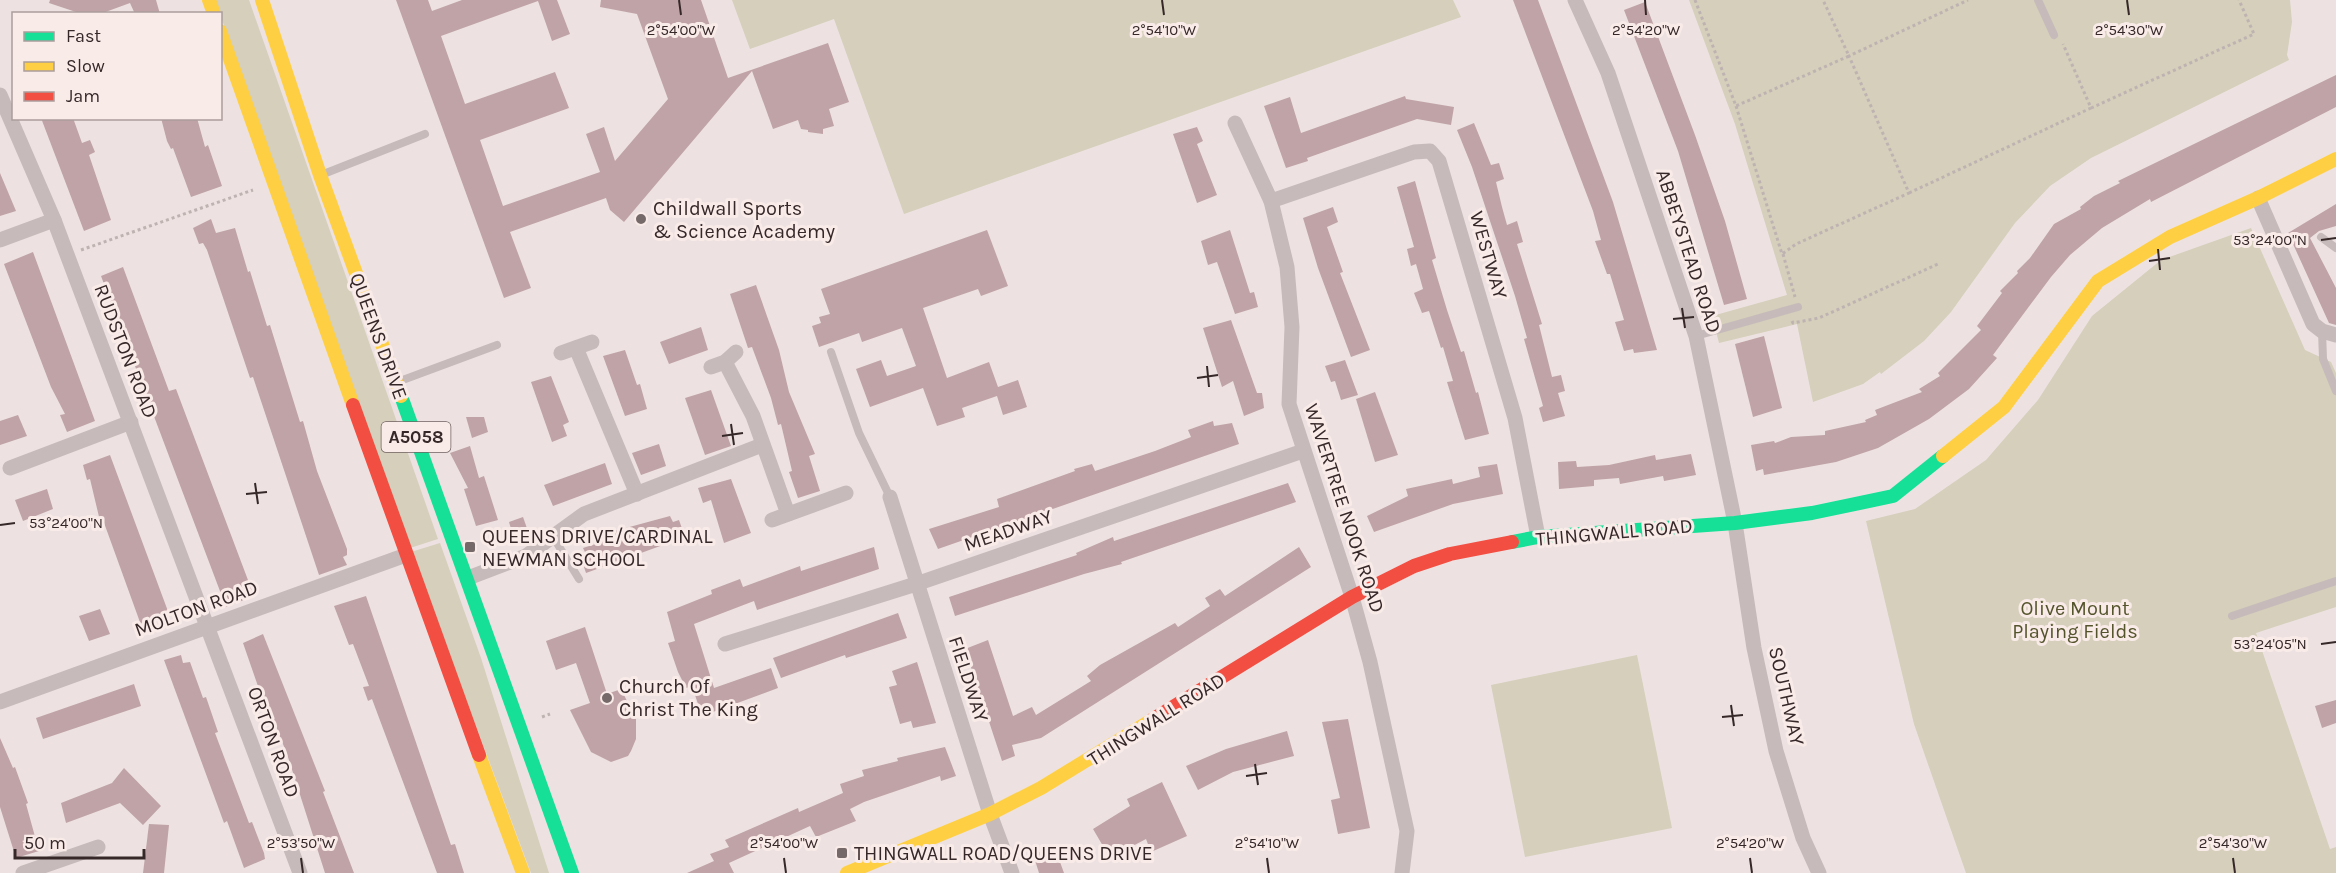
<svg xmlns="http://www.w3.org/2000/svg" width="2336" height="873" font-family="Karla,sans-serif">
<rect width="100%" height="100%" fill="#ede2e1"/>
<g fill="#d5cfbb">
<polygon points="215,0 249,0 438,539 410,548"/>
<polygon points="732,0 1453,0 1461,17 904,214 834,19 750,49"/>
<polygon points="1689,0 2290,0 2292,22 2287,55 2289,60 2091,158 2050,186 2015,223 1951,312 1924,341 1881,374 1880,372 1863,384 1813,402 1797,324 1719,343 1712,316 1787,295 1735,124"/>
<polygon points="2251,228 2305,350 2331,362 2336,373 2336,607 2256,633 2330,849 2336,847 2336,873 1966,873 1914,724 1866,521 1915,509 1986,460 2038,400 2092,316 2161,260"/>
<polygon points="440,543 481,658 549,873 531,873 411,552"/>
<polygon points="1637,655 1672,828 1525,857 1491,685"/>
</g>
<g fill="#c0a3a6">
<polygon points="50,0 156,0 160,14 135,14 130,3 100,14 82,14 49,3"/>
<polygon points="396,0 428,0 432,11 462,0 557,0 570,34 552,41 538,1 441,36 465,104 555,72 569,108 480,140 503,206 600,172 586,134 604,127 615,161 668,99 637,14 600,7 601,0 701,0 728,78 828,43 849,102 829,109 834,126 823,129 823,134 808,132 808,130 801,129 798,120 773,129 752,71 624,222 610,210 606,198 510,232 531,288 504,298"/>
<polygon points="1513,0 1538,0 1613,202 1657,350 1634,353 1633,349 1624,351 1615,322 1624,320 1610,274 1607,274 1595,241 1601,240 1593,211"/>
<polygon points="1645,2 1695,135 1725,221 1747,299 1724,305 1678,151 1624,10"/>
<polygon points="2336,75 2336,107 2151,202 2150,199 2102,228 2070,255 2051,277 1993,355 1997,358 1969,389 1929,419 1878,448 1836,462 1764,475 1763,469 1756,471 1751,445 1774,441 1775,443 1791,437 1825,435 1825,431 1866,422 1865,420 1877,415 1875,410 1922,392 1919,389 1940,376 1938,373 1981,330 1977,326 2002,293 2000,291 2018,273 2017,271 2030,258 2054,224 2081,209 2080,207 2094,196 2120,183 2118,181"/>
<polygon points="1405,96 1406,99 1454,107 1451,125 1417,119 1307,158 1308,161 1286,168 1264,106 1290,97 1301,133"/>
<polygon points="41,118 73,118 82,143 90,140 95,152 89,155 111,220 84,231"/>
<polygon points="161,118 197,118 205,147 208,145 222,186 191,197 173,148 171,149 167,141"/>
<polygon points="1474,123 1491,165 1499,163 1504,179 1496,182 1502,207 1507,225 1517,221 1523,242 1517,244 1542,324 1539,325 1552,377 1561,375 1565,391 1558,393 1565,416 1543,422 1539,408 1543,406 1524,339 1527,338 1515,296 1472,167 1457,130"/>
<polygon points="1197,127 1203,141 1197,144 1217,195 1197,203 1173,134"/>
<polygon points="0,173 16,211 0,216"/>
<polygon points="1415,181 1436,258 1432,260 1447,310 1461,352 1464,351 1476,393 1478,392 1489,434 1465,440 1447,382 1453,381 1443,347 1441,348 1429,311 1422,313 1414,293 1423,289 1416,264 1411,266 1407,249 1414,247 1397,187"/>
<polygon points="2336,204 2336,226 2319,231 2310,238 2336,288 2336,325 2329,323 2288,233"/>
<polygon points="1333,207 1338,222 1327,227 1343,272 1340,273 1370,350 1351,357 1318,268 1303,218"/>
<polygon points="211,219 216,233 235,228 248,272 250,271 267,326 270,325 300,422 303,421 317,471 347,549 347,555 343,557 347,565 319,575 253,377 250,378 207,250 203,243 199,244 193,228"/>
<polygon points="987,230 1008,286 981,296 978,289 923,308 947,378 989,362 998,387 1018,380 1027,407 1003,415 997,396 962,408 965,417 937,426 923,388 870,407 856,369 881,360 887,376 916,366 902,328 862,342 859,333 819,347 812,326 821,323 819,317 830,314 821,289"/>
<polygon points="1230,230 1250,293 1254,292 1258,307 1235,314 1217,262 1208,265 1201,241"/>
<polygon points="33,252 95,421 67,432 60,415 65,414 51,387 4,264"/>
<polygon points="123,267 169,391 176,389 254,596 226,607 101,276"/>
<polygon points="756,285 779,350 789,392 815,454 809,456 820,491 798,498 789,472 792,471 781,424 778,425 771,398 752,347 748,348 730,294"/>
<polygon points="1231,320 1257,393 1262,393 1264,408 1244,416 1233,381 1222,387 1203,328"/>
<polygon points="701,327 708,350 669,364 660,342"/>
<polygon points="1764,336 1782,408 1753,417 1735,344"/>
<polygon points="625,350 637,385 640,384 647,409 625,416 603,356"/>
<polygon points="1345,360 1358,395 1341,400 1335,381 1331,382 1325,366"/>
<polygon points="551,376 569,422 563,425 567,436 552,442 531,382"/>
<polygon points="711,390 731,446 705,455 685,398"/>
<polygon points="1375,392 1398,455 1375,462 1356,399"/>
<polygon points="18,415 27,436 0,445 0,421"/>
<polygon points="466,417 484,417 488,432 472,438"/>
<polygon points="1213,421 1214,426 1232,423 1239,444 938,549 929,529 999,507 997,499 1075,471 1074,469 1092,464 1095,471 1155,451 1191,437 1188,430"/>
<polygon points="659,444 666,466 641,475 632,453"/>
<polygon points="470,446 479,478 484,476 498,520 476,526 464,489 468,488 450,453"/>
<polygon points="1691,454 1696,475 1664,481 1663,476 1620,484 1619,478 1594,480 1594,486 1559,489 1558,462 1576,461 1577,467 1609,465 1655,455 1656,460"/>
<polygon points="110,455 169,614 141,625 103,520 100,521 90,479 87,480 83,465"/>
<polygon points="605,463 612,484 553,506 544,485"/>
<polygon points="1497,464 1503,494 1453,504 1374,532 1367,516 1408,496 1406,489 1452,479 1453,484 1480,477 1478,467"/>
<polygon points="731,479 751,533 724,543 711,500 703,503 698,488"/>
<polygon points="1288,483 1296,502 1121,562 1122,564 1084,574 955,616 949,597 1077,555 1076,553 1113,537 1114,541"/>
<polygon points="47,489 53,509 23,521 15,500"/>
<polygon points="670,516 673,522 679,520 685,537 586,573 580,555 586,554 583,548 614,538 611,532"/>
<polygon points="523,517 529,534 514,539 509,522"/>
<polygon points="874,547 879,569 757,610 754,601 694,624 714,688 771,668 778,688 702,716 692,686 686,688 678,672 668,643 675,641 667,612 712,594 711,590 740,579 743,587 800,566 801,571"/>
<polygon points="1299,547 1311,567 1041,738 1012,745 1015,756 1002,761 965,649 988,640 1013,716 1032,707 1036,715 1091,681 1087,676 1100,665 1175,623 1178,627 1210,606 1205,598 1220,589 1225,596"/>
<polygon points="366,596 451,845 455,844 464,873 437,873 372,699 368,701 363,687 369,686 353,644 349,645 334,606"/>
<polygon points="100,609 110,634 89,641 79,616"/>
<polygon points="898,613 907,638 846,658 845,655 781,678 773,658"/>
<polygon points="585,627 607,694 621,689 636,719 636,739 631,751 628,756 611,762 591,752 570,710 590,703 576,663 556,670 546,641"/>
<polygon points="263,634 325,791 323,792 354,873 325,873 287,754 271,714 268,715 243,643"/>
<polygon points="181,655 183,663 190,662 203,698 206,697 218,732 215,733 249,823 252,822 264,853 265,859 244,868 227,821 224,823 164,660"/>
<polygon points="917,662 936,723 913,728 911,721 900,724 889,687 897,685 892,671"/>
<polygon points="134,684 141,706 43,739 36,718"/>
<polygon points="2336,700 2336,723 2322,728 2315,706"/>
<polygon points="1348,719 1370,828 1338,834 1331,800 1340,798 1322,722"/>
<polygon points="1287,731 1294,756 1233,772 1198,790 1186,766 1226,749"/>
<polygon points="0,738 13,768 15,767 28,803 26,804 39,851 16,858 0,807"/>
<polygon points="945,747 956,776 941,781 940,776 864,802 850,809 856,821 816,837 810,826 729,863 734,873 687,873 714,861 710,854 729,847 725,840 798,808 799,812 843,793 840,784 864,776 862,770 898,761 897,758"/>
<polygon points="124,768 161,806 143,825 120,803 66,823 61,803 112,783"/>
<polygon points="1162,782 1187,836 1151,852 1146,839 1110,858 1093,829 1130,806 1127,799"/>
<polygon points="149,824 169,825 164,873 143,873"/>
<polygon points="1066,845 1069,860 1060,862 1064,873 1039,873 1033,854"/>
</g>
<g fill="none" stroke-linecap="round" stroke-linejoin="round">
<g stroke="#bfb3b2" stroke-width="3" stroke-dasharray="3 3" stroke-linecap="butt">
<polyline points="1695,0 1736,106 1849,56 1823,0"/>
<polyline points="1736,106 1782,254 1796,244 1909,193 1849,56 1968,0"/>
<polyline points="2091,108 2254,34 2239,0"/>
<polyline points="1909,193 2091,108 2063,44"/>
<polyline points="81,250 253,190"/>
<polyline points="1783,254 1795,297"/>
<polyline points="1792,321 1793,323 1819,318 1938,264"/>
<polyline points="542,717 550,714"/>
</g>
<g stroke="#c6bbba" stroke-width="8">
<polyline points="2038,0 2054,35"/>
<polyline points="326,173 425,134"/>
<polyline points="2321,237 2336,248"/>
<polyline points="2322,331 2323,359 2336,391"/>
<polyline points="1696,336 1798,307"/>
<polyline points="831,352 859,433 890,497"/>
<polyline points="400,381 497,345"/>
<polyline points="552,535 579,579"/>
<polyline points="2232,616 2336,581"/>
</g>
<g stroke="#c6bbba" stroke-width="15">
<polyline points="1575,0 1608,73 1696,336 1735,523 1754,648 1776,751 1803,838 1819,873"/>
<polyline points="0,95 54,220 300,873"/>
<polyline points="1235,123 1271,201 1287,267 1292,327 1289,404 1352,597 1370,662 1407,831 1402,873"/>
<polyline points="2258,198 2313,324 2322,331 2336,335"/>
<polyline points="1271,201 1414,152 1430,151 1439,161 1515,418 1538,537"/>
<polyline points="0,240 54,220"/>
<polyline points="576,348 637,494"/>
<polyline points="561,353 592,342"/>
<polyline points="725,362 753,416 788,514"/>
<polyline points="711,367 725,362 736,352"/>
<polyline points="10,468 131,422"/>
<polyline points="890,497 990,814 1012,873"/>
<polyline points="772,520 846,493"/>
<polyline points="468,578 526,556 584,514 762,445"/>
<polyline points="725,644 916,584 1303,451"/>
<polyline points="0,702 406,555"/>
<polyline points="23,873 98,847"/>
</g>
<g stroke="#16e098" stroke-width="14">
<polyline points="401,396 572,873"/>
<polyline points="1512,542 1538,537 1735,523 1812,513 1893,496 1943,456"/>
</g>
<g stroke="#ffcf43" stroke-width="14">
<polyline points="209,0 214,14"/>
<polyline points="262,0 320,175 401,396"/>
<polyline points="220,31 353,405"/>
<polyline points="1943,456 2004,407 2098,281 2170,237 2258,198 2336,159"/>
<polyline points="479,755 523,873"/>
<polyline points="847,873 990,814 1041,788 1152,720"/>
</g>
<g stroke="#f24e42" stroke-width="14">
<polyline points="353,405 479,755"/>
<polyline points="1152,720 1352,597 1414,566 1450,554 1512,542"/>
</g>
</g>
<path fill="none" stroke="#362829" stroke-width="2" d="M679,0L681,15M1162,0L1164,15M1645,0L1646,15M2127,0L2129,15M2321,240L2336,238M2158,249L2160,270M2149,261L2170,258M1682,308L1685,328M1673,319L1694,317M1207,366L1209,387M1197,378L1218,375M731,424L734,445M722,436L743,433M255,483L258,504M246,494L267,492M0,525L15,523M2321,644L2336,642M1731,705L1734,726M1722,717L1743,715M1255,764L1258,785M1246,776L1267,773M301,858L303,873M784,858L786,873M1267,858L1269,873M1750,858L1752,873M2233,858L2235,873"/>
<g fill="#766969" stroke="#f9ebe8" stroke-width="2">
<circle cx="641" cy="219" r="6"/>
<rect x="464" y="541" width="12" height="12" rx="3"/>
<circle cx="607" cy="698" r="6"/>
<rect x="836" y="847" width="12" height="12" rx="3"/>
</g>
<g text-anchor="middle" stroke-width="6" stroke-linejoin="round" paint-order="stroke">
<rect fill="#f9ebe8" stroke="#706262" stroke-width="1.5" x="381.5" y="422" width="69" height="30" rx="4.5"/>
<g font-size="18" font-weight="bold" fill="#362829">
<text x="416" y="443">A5058</text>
</g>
<g font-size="20" fill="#362829" stroke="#f9ebe8" text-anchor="start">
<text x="653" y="215">Childwall Sports<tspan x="653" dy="23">&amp; Science Academy</tspan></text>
<text x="482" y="543">QUEENS DRIVE/CARDINAL<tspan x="482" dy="23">NEWMAN SCHOOL</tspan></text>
<text x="619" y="693">Church Of<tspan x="619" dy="23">Christ The King</tspan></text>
<text x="854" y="860">THINGWALL ROAD/QUEENS DRIVE</text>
</g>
<g font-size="20" fill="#362829" stroke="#f9ebe8">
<text transform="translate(1689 251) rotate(72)" y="7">ABBEYSTEAD ROAD</text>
<text transform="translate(1489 255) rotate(74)" y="7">WESTWAY</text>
<text transform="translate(379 336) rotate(70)" y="7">QUEENS DRIVE</text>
<text transform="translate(126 351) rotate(69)" y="7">RUDSTON ROAD</text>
<text transform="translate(1345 508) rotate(72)" y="7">WAVERTREE NOOK ROAD</text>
<text transform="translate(1008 530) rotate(-19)" y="7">MEADWAY</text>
<text transform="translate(1614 532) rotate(-5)" y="7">THINGWALL ROAD</text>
<text transform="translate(196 608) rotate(-20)" y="7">MOLTON ROAD</text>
<text transform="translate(969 679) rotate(72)" y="7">FIELDWAY</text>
<text transform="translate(1787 696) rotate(77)" y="7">SOUTHWAY</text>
<text transform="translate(1156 719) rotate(-32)" y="7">THINGWALL ROAD</text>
<text transform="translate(274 742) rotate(70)" y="7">ORTON ROAD</text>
</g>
<g font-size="20" fill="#54542c" stroke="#f9ebe8">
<text x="2075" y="615">Olive Mount<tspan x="2075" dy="23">Playing Fields</tspan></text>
</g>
</g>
<g font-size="15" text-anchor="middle" fill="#362829" stroke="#f9ebe8" stroke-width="6" stroke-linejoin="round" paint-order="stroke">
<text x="681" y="35">2°54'00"W</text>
<text x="1164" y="35">2°54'10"W</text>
<text x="1646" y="35">2°54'20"W</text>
<text x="2129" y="35">2°54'30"W</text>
<text x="2270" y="245">53°24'00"N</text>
<text x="66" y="528">53°24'00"N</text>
<text x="2270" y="649">53°24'05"N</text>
<text x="301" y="848">2°53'50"W</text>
<text x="784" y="848">2°54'00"W</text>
<text x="1267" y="848">2°54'10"W</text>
<text x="1750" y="848">2°54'20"W</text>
<text x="2233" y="848">2°54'30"W</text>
</g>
<rect x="12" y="12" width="210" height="108" fill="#f9ebe8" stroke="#ab9d9c" stroke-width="1.5"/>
<rect x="24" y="32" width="30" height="9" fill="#16e098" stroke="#ab9d9c" stroke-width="1.5"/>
<text x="66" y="42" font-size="18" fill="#362829">Fast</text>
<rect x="24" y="62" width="30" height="9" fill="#ffcf43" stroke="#ab9d9c" stroke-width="1.5"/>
<text x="66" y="72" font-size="18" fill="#362829">Slow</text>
<rect x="24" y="92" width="30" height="9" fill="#f24e42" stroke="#ab9d9c" stroke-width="1.5"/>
<text x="66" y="102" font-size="18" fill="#362829">Jam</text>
<path d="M15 849v9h129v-9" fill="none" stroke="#362829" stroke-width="3"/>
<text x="24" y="849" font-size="18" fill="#362829" stroke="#f9ebe8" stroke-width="4.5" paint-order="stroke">50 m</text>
</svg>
